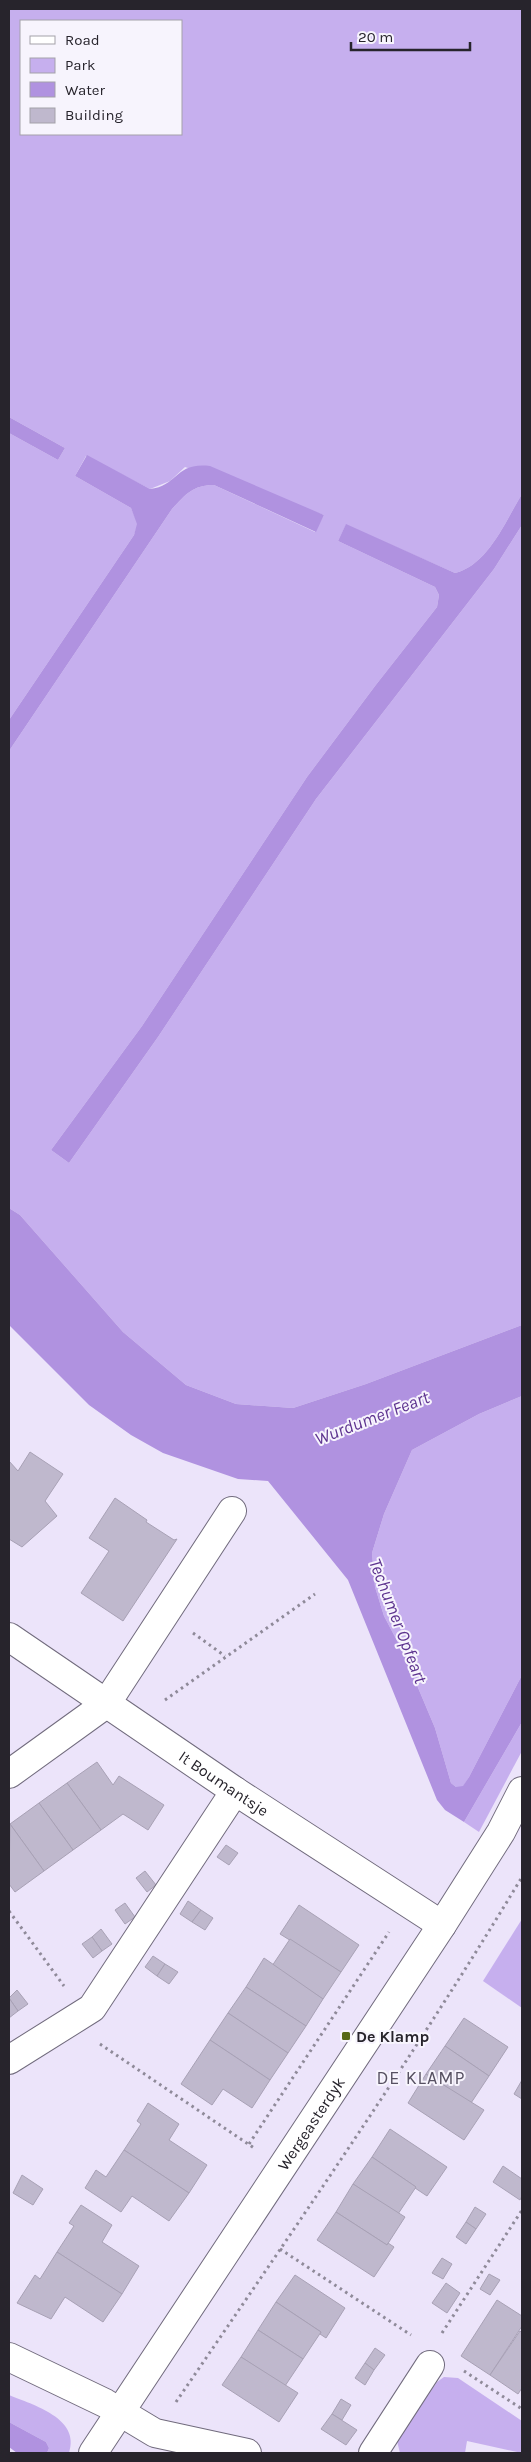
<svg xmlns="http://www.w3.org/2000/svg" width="531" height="2462" font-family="Karla,sans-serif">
<rect width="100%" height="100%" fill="#ece4fa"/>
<g fill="#c6afee" fill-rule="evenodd">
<path d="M9,9H522V494C506,520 488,565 455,573L346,525L338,541L435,587L439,595L437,607L375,686L307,777L142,1026L51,1150L69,1163L158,1037L316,799L494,569L522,525V1325L366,1384L293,1408L236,1404L186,1385L123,1332L20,1215L9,1208V751L172,509C186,494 193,485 214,485L315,532L324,515L185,467L170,481L150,489L86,456L75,476L131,508L138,524L134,535L9,720V433L58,460L65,448L9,417ZM21,21H181V134H21Z"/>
<polygon points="522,1396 522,1675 469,1777 463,1787 456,1787 451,1783 435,1728 403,1652 384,1616 375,1587 372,1553 384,1514 412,1450 479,1414"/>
<polygon points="522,1722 522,1751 479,1832 464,1822"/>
<polygon points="522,1919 522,2008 483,1981"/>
<polygon points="444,2377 458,2378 522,2421 522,2453 467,2441 465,2453 400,2453 397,2441 437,2382"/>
<path d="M9,2395C33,2405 81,2418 69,2453H47L49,2448L46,2442L9,2422Z"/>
</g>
<g fill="#b092e0">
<polygon points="9,417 65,448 58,460 9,433"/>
<path d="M87,455L150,489C179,486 174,462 210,466L324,515L316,532L214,485C193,485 186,494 172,509L9,751V720L134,535L137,524L131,508L75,476Z"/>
<path d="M522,494V525L494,569L316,799L158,1037L69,1163L51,1150L142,1026L307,777L375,686L437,607L439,595L435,587L338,541L346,524L455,573C488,565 506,520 522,494Z"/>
<polygon points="9,1208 20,1215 123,1332 186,1385 236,1404 293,1408 366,1384 522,1325 522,1396 479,1414 412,1450 384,1514 372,1553 375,1587 384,1616 403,1652 435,1728 451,1783 456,1787 463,1786 469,1777 522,1675 522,1722 464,1822 445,1810 437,1800 348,1580 268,1481 238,1479 163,1453 131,1435 89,1405 9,1325"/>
<polygon points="9,2422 46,2442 49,2448 47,2453 17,2453 9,2447"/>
</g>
<g fill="#bfb8cd" stroke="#a8a1b5">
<polygon points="30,1452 63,1474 45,1501 57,1516 22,1547 9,1539 9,1461 18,1471"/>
<polygon points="115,1498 147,1520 146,1522 174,1540 177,1539 123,1621 81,1593 109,1551 89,1538"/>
<polygon points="97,1762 113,1785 119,1776 164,1805 148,1830 123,1814 101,1830 67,1783"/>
<polygon points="67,1783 101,1830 73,1850 39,1803"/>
<polygon points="39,1803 73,1850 44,1871 10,1824"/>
<polygon points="10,1824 44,1871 15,1892 9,1884"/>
<polygon points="226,1845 238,1853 229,1865 217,1857"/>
<polygon points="145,1871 156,1885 147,1892 136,1878"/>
<polygon points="188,1901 201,1910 192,1922 180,1914"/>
<polygon points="125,1903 135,1917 125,1924 115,1910"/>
<polygon points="299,1905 359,1945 341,1972 280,1934"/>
<polygon points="201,1910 213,1918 205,1930 192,1922"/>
<polygon points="101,1929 112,1944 102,1951 92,1937"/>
<polygon points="92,1937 102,1951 93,1958 82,1944"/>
<polygon points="290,1939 341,1972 323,1999 272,1966"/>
<polygon points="153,1956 165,1964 157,1976 145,1967"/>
<polygon points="264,1958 323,1999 306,2026 246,1987"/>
<polygon points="165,1964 178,1972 169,1984 157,1976"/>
<polygon points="246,1987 306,2026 288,2053 228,2013"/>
<polygon points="17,1990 28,2004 18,2011 9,1998"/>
<polygon points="9,1998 18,2011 9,2018"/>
<polygon points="228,2013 288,2053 270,2080 210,2040"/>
<polygon points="464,2018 508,2047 489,2076 445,2046"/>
<polygon points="210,2040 270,2080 252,2108 223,2089 212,2105 181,2084"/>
<polygon points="445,2046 489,2076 471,2103 426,2074"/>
<polygon points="426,2074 484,2110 464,2140 408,2103"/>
<polygon points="522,2080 522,2099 514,2094"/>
<polygon points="148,2103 179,2124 169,2140 207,2165 189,2193 124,2150 141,2124 137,2121"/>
<polygon points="390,2129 447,2167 427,2196 415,2188 416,2187 372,2157"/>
<polygon points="124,2150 189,2193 169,2221 132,2196 121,2212 85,2188 96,2170 106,2177"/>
<polygon points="372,2157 416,2187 398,2214 353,2184"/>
<polygon points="503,2166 522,2179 522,2196 520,2200 493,2182"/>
<polygon points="22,2175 43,2189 33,2205 13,2193"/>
<polygon points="353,2184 405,2217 387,2245 336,2212"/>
<polygon points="81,2205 112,2225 102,2242 139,2266 122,2294 57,2252 74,2226 69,2223"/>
<polygon points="475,2207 486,2214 476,2229 466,2222"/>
<polygon points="336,2212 387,2245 388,2243 394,2247 374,2277 317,2240"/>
<polygon points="466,2222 476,2229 466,2244 456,2237"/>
<polygon points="57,2252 122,2294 103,2322 65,2297 51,2319 17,2303 35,2275 40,2279"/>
<polygon points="442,2258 452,2264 443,2279 432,2273"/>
<polygon points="489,2274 500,2280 490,2295 480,2289"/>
<polygon points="295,2275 345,2308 326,2338 320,2334 321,2332 276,2302"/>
<polygon points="446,2283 460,2293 447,2313 432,2303"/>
<polygon points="497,2300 522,2316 522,2326 490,2375 461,2356"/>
<polygon points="276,2302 321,2332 303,2359 258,2330"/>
<polygon points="258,2330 303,2359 285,2386 241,2357"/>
<polygon points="520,2331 522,2333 522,2388 518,2394 490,2375"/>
<polygon points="375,2348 385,2355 374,2370 365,2363"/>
<polygon points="241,2357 298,2393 279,2422 222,2385"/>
<polygon points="365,2363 374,2370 365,2385 355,2378"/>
<polygon points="341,2399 351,2405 342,2420 332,2414"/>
<polygon points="332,2414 357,2430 346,2445 321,2429"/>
</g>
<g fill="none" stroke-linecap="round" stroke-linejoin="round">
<defs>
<g id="minor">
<path id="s1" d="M9,1637L235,1791L442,1925"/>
<polyline points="9,1774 106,1704 232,1511"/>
<polyline points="9,2060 92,2008 235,1791"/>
<polyline points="9,2357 105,2403 155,2433 247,2453"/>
<path id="s2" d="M93,2453L442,1925L501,1832L522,1791"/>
<polyline points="373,2453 430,2365"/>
</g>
</defs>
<use href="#minor" stroke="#716b7d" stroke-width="30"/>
<g stroke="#8f8a99" stroke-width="3" stroke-dasharray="2.5 4" stroke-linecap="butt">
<polyline points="193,1633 225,1656"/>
<polyline points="165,1700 315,1594"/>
<polyline points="9,1911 64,1986"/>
<polyline points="100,2044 254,2148"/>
<polyline points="249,2144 389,1932"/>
<polyline points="280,2249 411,2335"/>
<polyline points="442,2333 522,2210"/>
<polyline points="464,2371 522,2409"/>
<path d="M176,2402C294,2229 414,2056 522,1877"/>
</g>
<use href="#minor" stroke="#fff" stroke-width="28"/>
</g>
<rect fill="#586a16" stroke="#f7f4fd" stroke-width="2" x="341" y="2031" width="10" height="10" rx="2.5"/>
<g text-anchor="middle" stroke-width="4" stroke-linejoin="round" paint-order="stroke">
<g font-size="16" fill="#27242c" stroke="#f7f4fd">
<text dy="6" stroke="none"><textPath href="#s1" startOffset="260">It Boumantsje</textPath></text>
<text dy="6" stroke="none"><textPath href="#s2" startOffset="395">Wergeasterdyk</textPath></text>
</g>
<g font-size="16" font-weight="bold" fill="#27242c" stroke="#f7f4fd" text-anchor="start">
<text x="356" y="2042">De Klamp</text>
</g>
<g font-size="18" font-style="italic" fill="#5d338f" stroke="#f7f4fd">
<text transform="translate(372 1418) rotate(-21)" y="6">Wurdumer Feart</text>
<text transform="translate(398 1621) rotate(69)" y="6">Techumer Opfeart</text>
</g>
<g font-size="18" letter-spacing="1" fill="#575162" stroke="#f7f4fd">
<text x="421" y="2084">DE KLAMP</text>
</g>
</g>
<rect width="531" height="2462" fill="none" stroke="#27242c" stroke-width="20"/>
<rect x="20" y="20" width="162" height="115" fill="#f7f4fd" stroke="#a4a1a9"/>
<rect x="30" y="36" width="25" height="8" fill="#ffffff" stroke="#a4a1a9"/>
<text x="65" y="45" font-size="15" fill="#27242c">Road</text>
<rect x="30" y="58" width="25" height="15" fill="#c6afee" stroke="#a4a1a9"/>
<text x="65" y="70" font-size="15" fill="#27242c">Park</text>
<rect x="30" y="82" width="25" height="15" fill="#b092e0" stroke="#a4a1a9"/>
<text x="65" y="95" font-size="15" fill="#27242c">Water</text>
<rect x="30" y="108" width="25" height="15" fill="#bfb8cd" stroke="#a4a1a9"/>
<text x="65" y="120" font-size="15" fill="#27242c">Building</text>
<path d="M351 42v8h119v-8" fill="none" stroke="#27242c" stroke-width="2.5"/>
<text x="358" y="42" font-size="15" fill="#27242c" stroke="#f7f4fd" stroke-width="4" paint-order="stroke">20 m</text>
</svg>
